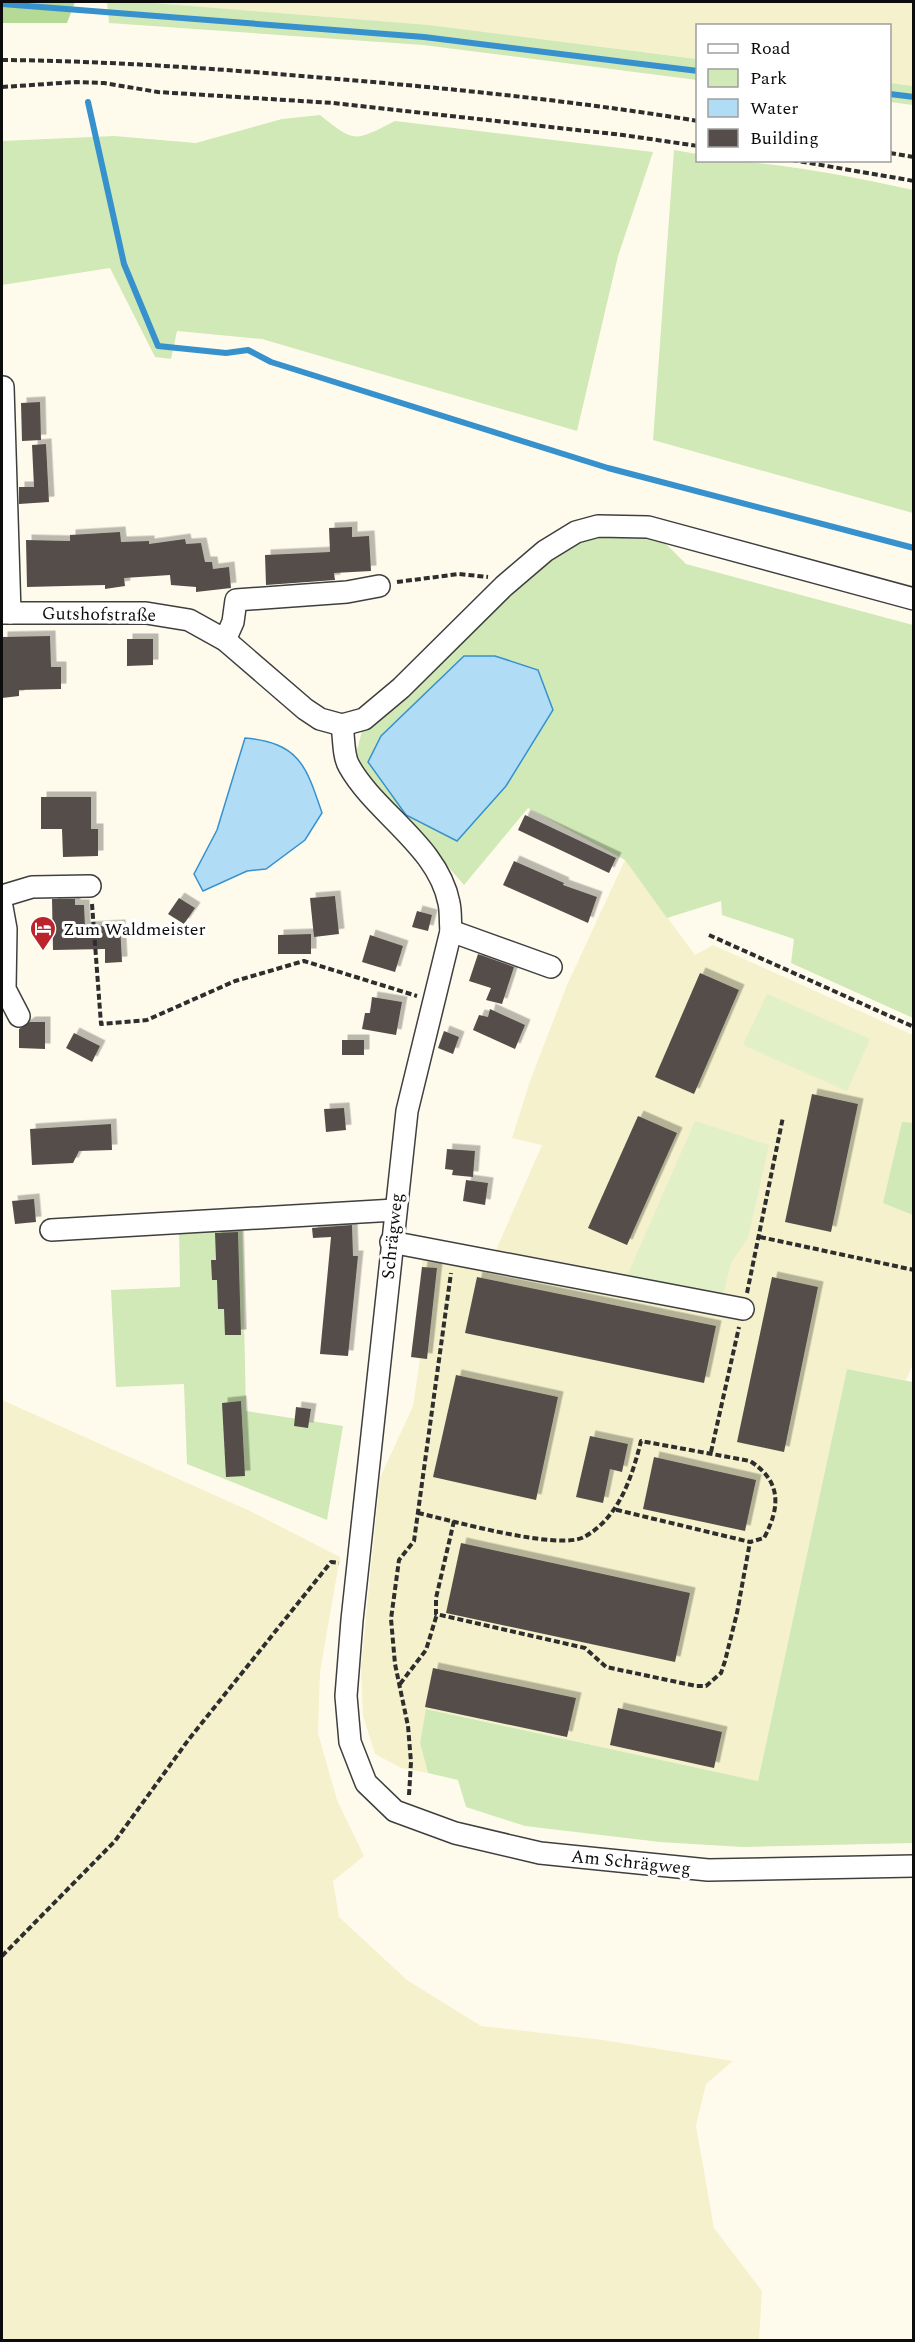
<svg xmlns="http://www.w3.org/2000/svg" width="915" height="2342" font-family="Spectral,serif">
<defs>
<filter id="shadow"><feDropShadow dx="5.5" dy="-5.5" stdDeviation="0" flood-color="#0004"/></filter>
</defs>
<rect width="100%" height="100%" fill="#fffbec"/>
<g fill="#f4f1cc">
<polygon points="141,2 913,2 913,86 890,83 890,26 698,26 697,59 429,25"/>
<polygon points="625,860 695,955 713,945 913,1035 913,1364 906,1380 847,1369 758,1781 427,1709 420,1743 428,1773 401,1768 375,1754 363,1716 361,1667 380,1478 413,1406 420,1359 411,1357 424,1247 493,1257 542,1145 512,1138 530,1081 567,985"/>
<polygon points="2,1400 250,1511 340,1557 320,1672 318,1733 337,1800 364,1856 333,1881 339,1917 407,1980 481,2026 603,2040 733,2061 706,2084 696,2126 714,2228 762,2291 759,2340 2,2340"/>
</g>
<g fill="#d0e9b6">
<polygon points="107,2 141,2 429,25 697,59 697,80 423,45 109,23"/>
<polygon points="890,83 913,86 913,105 890,102"/>
<path d="M320,115C356,144 355,141 395,121L653,152L618,256L577,431L262,339L177,331L171,359L155,357L110,268L2,285V141L114,136L196,143L282,119Z"/>
<path d="M674,150L697,154L698,160C770,160 843,175 913,190V513L653,440Z"/>
<polygon points="604,535 634,536 664,542 686,564 913,625 913,1018 791,963 794,939 722,915 721,901 667,918 625,860 528,808 464,885 359,765 357,750 362,731 381,717 544,565 567,546"/>
<polygon points="902,1122 913,1123 913,1215 883,1203"/>
<polygon points="242,1225 246,1411 343,1426 327,1520 187,1464 184,1384 116,1387 111,1290 180,1287 179,1229"/>
<polygon points="847,1369 913,1382 913,1843 743,1847 660,1842 525,1826 466,1807 458,1780 428,1773 420,1743 426,1709 758,1781"/>
</g>
<polygon fill="#b4da95" points="2,2 75,2 67,23 2,23"/>
<g fill="#e2f0c8">
<polygon points="767,994 870,1039 847,1091 743,1045"/>
<polygon points="695,1121 769,1145 748,1238 731,1263 723,1295 627,1276"/>
</g>
<g fill="#b1dcf6" stroke="#3791cd" stroke-width="1.5">
<polygon points="464,656 495,656 538,670 553,710 506,786 457,841 406,815 368,762 381,736"/>
<path d="M245,738C299,743 306,765 322,813L305,840L266,869L247,871L203,891L194,874L217,830Z"/>
</g>
<g fill="none" stroke-linecap="round" stroke-linejoin="round">
<g stroke="#3791cd" stroke-width="6">
<polyline points="2,4 424,37 698,71"/>
<polyline points="890,94 914,97"/>
<polyline points="88,102 124,264 158,346 226,353 248,350 271,362 608,468 914,548"/>
</g>
</g>
<g fill="#554d49" filter="url(#shadow)">
<polygon points="40,402 41,440 22,441 21,403"/>
<polygon points="46,444 49,502 19,504 19,487 34,487 32,445"/>
<polygon points="352,527 352,537 369,536 371,571 334,573 335,580 266,585 265,555 330,552 329,528"/>
<polygon points="120,532 121,542 149,541 149,544 185,539 186,544 201,543 205,562 212,562 213,569 229,567 231,588 196,592 196,587 171,585 170,575 124,578 125,586 105,589 105,585 27,587 26,540 70,541 70,535"/>
<polygon points="50,636 51,667 61,667 61,689 19,690 19,696 2,698 2,637"/>
<polygon points="127,639 153,639 153,665 127,666"/>
<polygon points="41,797 91,797 91,829 98,829 98,856 63,857 62,829 41,829"/>
<polygon points="525,815 616,858 609,873 518,830"/>
<polygon points="514,861 564,883 563,885 597,897 588,923 503,885"/>
<polygon points="335,896 339,934 314,937 310,898"/>
<polygon points="179,898 195,908 184,924 168,914"/>
<polygon points="52,899 75,899 75,905 84,905 85,927 120,925 122,962 105,963 105,949 53,950"/>
<polygon points="417,911 432,915 428,931 412,927"/>
<polygon points="311,934 311,954 278,954 278,935"/>
<polygon points="370,935 403,946 395,972 362,962"/>
<polygon points="478,954 514,967 502,1004 486,1000 491,988 469,981"/>
<polygon points="700,973 739,990 694,1094 655,1077"/>
<polygon points="372,997 402,1002 396,1035 362,1029 365,1013 370,1013"/>
<polygon points="490,1009 525,1025 515,1049 473,1030 479,1015 488,1017"/>
<polygon points="30,1022 45,1022 45,1049 19,1048 19,1029"/>
<polygon points="444,1031 459,1037 453,1054 438,1048"/>
<polygon points="74,1033 100,1046 92,1062 66,1048"/>
<rect x="342" y="1040" width="22" height="15"/>
<polygon points="812,1094 858,1104 831,1232 785,1222"/>
<polygon points="344,1108 346,1130 326,1132 324,1109"/>
<polygon points="638,1116 677,1133 627,1245 588,1228"/>
<polygon points="111,1124 112,1150 79,1151 73,1163 32,1165 30,1129"/>
<polygon points="447,1149 475,1151 473,1177 452,1175 453,1170 445,1169"/>
<polygon points="466,1180 488,1183 485,1205 463,1201"/>
<polygon points="34,1199 36,1222 15,1224 12,1201"/>
<polygon points="352,1225 353,1256 358,1256 348,1356 320,1354 331,1237 313,1238 312,1228"/>
<polygon points="238,1232 241,1335 225,1335 224,1309 218,1309 217,1280 212,1280 211,1260 216,1260 215,1233"/>
<polygon points="422,1267 437,1268 427,1359 411,1357"/>
<polygon points="477,1277 716,1326 704,1383 465,1333"/>
<polygon points="772,1277 818,1287 784,1452 737,1442"/>
<polygon points="456,1375 558,1397 536,1500 433,1477"/>
<polygon points="241,1401 245,1476 226,1477 222,1403"/>
<polygon points="296,1407 311,1409 308,1428 294,1426"/>
<polygon points="590,1436 628,1444 622,1472 610,1469 603,1503 576,1497"/>
<polygon points="654,1457 756,1480 745,1531 643,1509"/>
<polygon points="461,1543 690,1593 675,1662 446,1613"/>
<polygon points="433,1668 576,1698 567,1737 425,1707"/>
<polygon points="618,1708 722,1732 714,1768 610,1745"/>
</g>
<g fill="none" stroke-linecap="round" stroke-linejoin="round">
<defs>
<g id="minor">
<polyline points="3,387 10,613"/>
<polyline points="2,613 146,613 189,620 225,640 305,709 320,719 342,725"/>
<polyline points="225,640 233,622 236,600 347,592 379,586"/>
<path d="M342,725C344,737 343,756 349,766C376,814 438,846 449,903C451,912 450,922 451,931L407,1111L352,1620L346,1696L350,1742L366,1783L395,1811L455,1833L540,1853L708,1870L914,1866"/>
<polyline points="342,725 364,719 401,688 504,586 545,551 576,532 598,526 648,527 914,599"/>
<polyline points="2,896 32,887 90,886"/>
<polyline points="2,907 6,929 5,989 19,1016"/>
<polyline points="451,931 551,967"/>
<polyline points="51,1230 395,1210"/>
<polyline points="391,1242 743,1309"/>
</g>
</defs>
<use href="#minor" stroke="#3f3f3f" stroke-width="24"/>
<g stroke="#2e2e2e" stroke-width="4" stroke-dasharray="6 3" stroke-linecap="butt">
<path d="M2,60C118,61 234,70 350,80C466,90 582,102 698,121"/>
<polyline points="2,87 76,82 104,83 158,92 333,103 623,135 698,146"/>
<polyline points="890,153 914,157"/>
<polyline points="792,160 914,181"/>
<polyline points="397,582 459,574 488,577"/>
<polyline points="92,904 101,1024 147,1020 235,981 304,961 417,996"/>
<polyline points="709,935 914,1027"/>
<polyline points="760,1237 914,1270"/>
<polyline points="747,1293 783,1117"/>
<polyline points="711,1452 739,1327"/>
<path d="M418,1513C450,1520 558,1551 584,1537C619,1518 632,1477 641,1441L750,1461C781,1481 781,1506 764,1538L750,1542L613,1509"/>
<polyline points="454,1521 436,1598 436,1614 585,1648 606,1667 696,1686 706,1686 721,1673 725,1661 737,1613 750,1542"/>
<polyline points="400,1684 426,1650 437,1614"/>
<polyline points="409,1795 411,1762 408,1726 395,1664 391,1619 399,1560 414,1541 451,1273"/>
<polyline points="2,1956 115,1841 189,1739 331,1562 339,1563"/>
</g>
<use href="#minor" stroke="#fff" stroke-width="21"/>
</g>
<defs>
<symbol id="hotel-pin" viewBox="-11 -11 22 30"><path d="M0 17L-7.5 6A9.5 9.5 0 1 1 7.5 6Z" fill="#bc242b" stroke="#fff"/><path d="M-6-4.5h1.5V1H6V5H4.5V3h-9V5H-6ZM-4 0a1.8 1.8 0 1 1 3.6 0ZM.5 0V-2.5h3Q6-2.5 6 0Z" fill="#fff"/></symbol>
</defs>
<g fill-rule="evenodd">
<use href="#hotel-pin" x="28" y="914" width="30" height="40"/>
</g>
<g text-anchor="middle" stroke-width="6" stroke-linejoin="round" paint-order="stroke">
<g font-size="18" fill="#0c0c0c" stroke="#fff">
<text transform="translate(99 614) rotate(1)" y="6">Gutshofstraße</text>
<text transform="translate(392 1236) rotate(-84)" y="6">Schrägweg</text>
<text transform="translate(631 1862) rotate(6)" y="6">Am Schrägweg</text>
</g>
<g font-size="18" fill="#0c0c0c" stroke="#fff" text-anchor="start">
<text x="63" y="935">Zum Waldmeister</text>
</g>
</g>
<rect width="915" height="2342" fill="none" stroke="#0c0c0c" stroke-width="6"/>
<rect x="696" y="24" width="195" height="138" fill="#ffffff" stroke="#9e9e9e" stroke-width="1.5"/>
<rect x="708" y="44" width="30" height="9" fill="#ffffff" stroke="#9e9e9e" stroke-width="1.5"/>
<text x="750" y="54" font-size="18" fill="#0c0c0c">Road</text>
<rect x="708" y="69" width="30" height="18" fill="#d0e9b6" stroke="#9e9e9e" stroke-width="1.5"/>
<text x="750" y="84" font-size="18" fill="#0c0c0c">Park</text>
<rect x="708" y="99" width="30" height="18" fill="#b1dcf6" stroke="#9e9e9e" stroke-width="1.5"/>
<text x="750" y="114" font-size="18" fill="#0c0c0c">Water</text>
<rect x="708" y="129" width="30" height="18" fill="#554d49" stroke="#9e9e9e" stroke-width="1.5"/>
<text x="750" y="144" font-size="18" fill="#0c0c0c">Building</text>
</svg>
